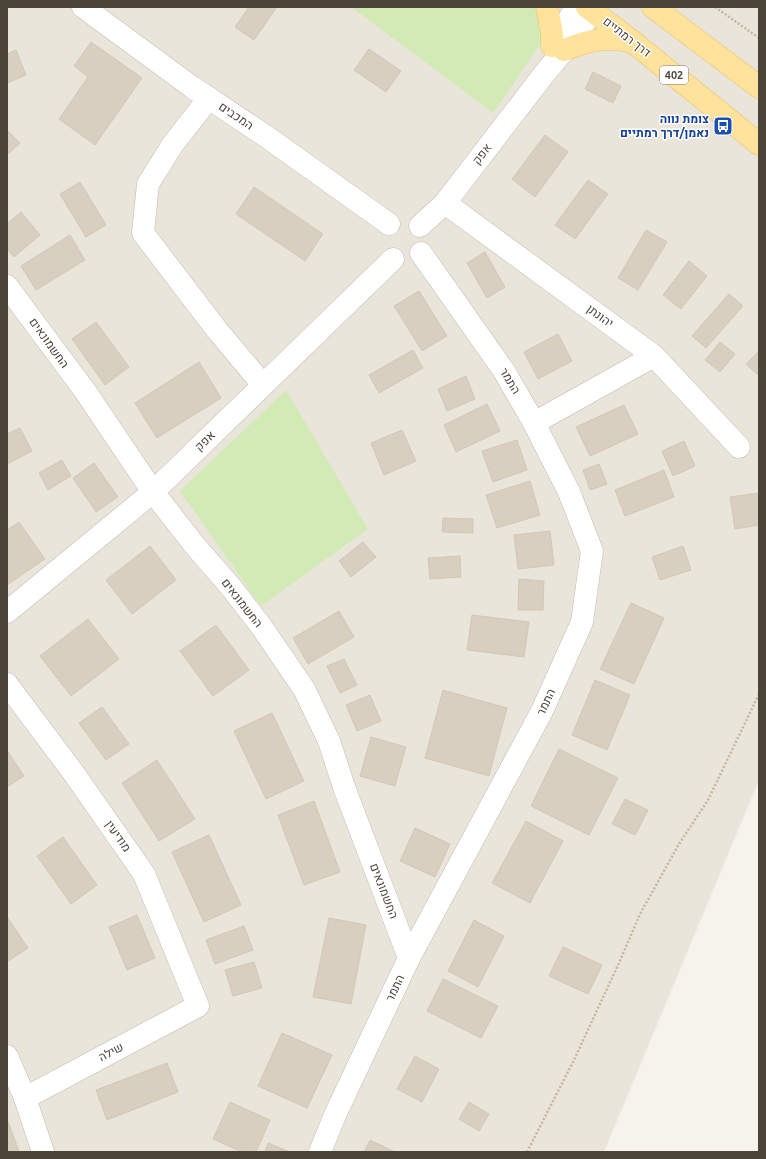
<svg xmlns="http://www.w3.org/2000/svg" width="766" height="1159" font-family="Ubuntu,Heebo,sans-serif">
<rect width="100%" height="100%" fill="#f6f3ec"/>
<polygon fill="#eae5da" points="7,7 759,7 759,780 604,1152 7,1152"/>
<g fill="#d2eab5">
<polygon points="351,7 543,7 558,18 493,113"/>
<polygon points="286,390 368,529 261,606 180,491"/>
</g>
<g fill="#d8cfc1" stroke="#d3c7b4">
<polygon points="249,7 277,7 254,40 235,27"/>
<polygon points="91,42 142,78 95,145 59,119 88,77 74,66"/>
<polygon points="369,49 401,71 386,92 354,70"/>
<polygon points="16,50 26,75 7,83 7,54"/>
<polygon points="593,72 621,86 613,103 585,89"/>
<polygon points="7,130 20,143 7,155"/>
<polygon points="545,135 568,152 535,197 512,179"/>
<polygon points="588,180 608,194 575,239 555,225"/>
<polygon points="80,182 106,225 86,237 60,194"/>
<polygon points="254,187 323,234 305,261 236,214"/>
<polygon points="21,212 40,235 14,257 7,249 7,224"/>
<polygon points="646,230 667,242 638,290 618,278"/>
<polygon points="70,235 85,260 36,290 21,266"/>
<polygon points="485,252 505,287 487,298 467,263"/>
<polygon points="689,261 707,276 681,309 663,295"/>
<polygon points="419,291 447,336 422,351 394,306"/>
<polygon points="729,294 743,306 706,348 692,336"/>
<polygon points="96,322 129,367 105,385 72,339"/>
<polygon points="558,334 572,361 538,379 524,352"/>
<polygon points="720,342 735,354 720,372 705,360"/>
<polygon points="413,350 423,368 379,393 369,375"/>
<polygon points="759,351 759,376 746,364"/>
<polygon points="199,362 221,398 157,438 135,403"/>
<polygon points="466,376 475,399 447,411 438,389"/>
<polygon points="487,404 500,431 456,452 444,425"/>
<polygon points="624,405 638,434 590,456 576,427"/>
<polygon points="20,428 32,451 7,464 7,434"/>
<polygon points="402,430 416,461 384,475 371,443"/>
<polygon points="517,440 527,470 493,482 482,451"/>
<polygon points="684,441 695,466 673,476 662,451"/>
<polygon points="62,460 71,476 48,490 39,473"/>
<polygon points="94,463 118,497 96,512 73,478"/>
<polygon points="599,464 607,484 590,490 583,470"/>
<polygon points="664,470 674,497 625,516 615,490"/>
<polygon points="530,481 540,515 497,528 486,495"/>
<polygon points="759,493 759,525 735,529 730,497"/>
<polygon points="443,518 473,519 473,533 442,532"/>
<polygon points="19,522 45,559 7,585 7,530"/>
<polygon points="550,531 554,565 518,569 514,535"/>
<polygon points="363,542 376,557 351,577 339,561"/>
<polygon points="150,546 176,580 132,614 106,580"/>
<polygon points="683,546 691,570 660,580 652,557"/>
<polygon points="460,556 461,577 430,579 428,558"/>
<polygon points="519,579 544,581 543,610 518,610"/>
<polygon points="631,603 664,618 634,684 600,669"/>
<polygon points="339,611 354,637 308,664 293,638"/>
<polygon points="472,615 529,622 524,657 467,650"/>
<polygon points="88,619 119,659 71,696 40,656"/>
<polygon points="216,625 249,670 213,696 180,651"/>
<polygon points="344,659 357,685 340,693 327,666"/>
<polygon points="595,680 630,695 607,750 572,735"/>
<polygon points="443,690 507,708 489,776 425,758"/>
<polygon points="370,695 381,721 357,731 346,705"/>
<polygon points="102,707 129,744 106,760 79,723"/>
<polygon points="272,713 304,781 266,799 234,731"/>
<polygon points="371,737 406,747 395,786 360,776"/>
<polygon points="559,749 618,778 589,835 531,806"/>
<polygon points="7,750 24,776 7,787"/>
<polygon points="157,760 195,819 159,841 122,783"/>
<polygon points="625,799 648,810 635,835 612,824"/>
<polygon points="314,801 340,872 304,885 278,815"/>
<polygon points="526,821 563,841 530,903 492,883"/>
<polygon points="415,828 450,844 435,877 400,861"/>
<polygon points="209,835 241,905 204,922 172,852"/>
<polygon points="63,837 97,885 71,904 37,856"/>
<polygon points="137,915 155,958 127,970 109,927"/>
<polygon points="7,917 28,948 7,962"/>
<polygon points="329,918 366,925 351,1004 313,997"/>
<polygon points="474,920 504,936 478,987 448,971"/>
<polygon points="244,926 253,950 215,964 206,940"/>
<polygon points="563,947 602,965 588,994 549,976"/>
<polygon points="254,962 262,988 233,996 225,970"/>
<polygon points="443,979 498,1006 481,1038 427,1011"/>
<polygon points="282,1033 332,1055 307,1108 258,1086"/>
<polygon points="415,1056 439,1069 422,1102 397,1089"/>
<polygon points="167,1063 178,1092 107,1120 96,1090"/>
<polygon points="230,1102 270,1120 256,1152 242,1152 213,1139"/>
<polygon points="469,1102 489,1114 479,1131 459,1119"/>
<polygon points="7,1119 19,1151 16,1152 7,1152"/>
<polygon points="370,1140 395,1152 364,1152"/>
<polygon points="268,1143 290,1152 265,1152"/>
</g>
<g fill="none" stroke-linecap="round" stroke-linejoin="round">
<defs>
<g id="street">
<polyline points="83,7 192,87 267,137 389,224"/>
<polyline points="553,45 560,32 577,7"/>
<polyline points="209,98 173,144 148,184 143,233 217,330 263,385"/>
<polyline points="445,203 654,356 739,447"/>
<polyline points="420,226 445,203 541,78 564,50 596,7"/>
<polyline points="7,286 85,391 153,492 196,547 230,586 261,626 304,689 329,741 345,790 409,958"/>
<polyline points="534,423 654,356"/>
<polyline points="7,612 153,492 393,259"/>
<polyline points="7,684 75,775 144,874 198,1006 25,1098"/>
<polyline points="7,1056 25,1098 43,1152"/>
<polyline points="320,1152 335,1115 409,958 542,711 582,622 592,551 569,492 534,423 504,371 421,253"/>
</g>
<g id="primary">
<polyline points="547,7 552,34 552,46"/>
<polyline points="587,7 633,42 759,144"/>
<polyline points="653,7 759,87"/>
<path d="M564,50C587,41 608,35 633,42"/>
</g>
</defs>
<use href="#street" stroke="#c2bbae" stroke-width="23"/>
<use href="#primary" stroke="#e6c16a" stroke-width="23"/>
<g stroke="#c4b79f" stroke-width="2.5" stroke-dasharray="2 2" stroke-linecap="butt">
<polyline points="715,7 759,38"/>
<polyline points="527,1152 573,1062 619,963 640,914 679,844 708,800 759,694"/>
</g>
<use href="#street" stroke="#fff" stroke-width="22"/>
<use href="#primary" stroke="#ffe39c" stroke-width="22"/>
</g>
<defs>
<symbol id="bus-square" viewBox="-11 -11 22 22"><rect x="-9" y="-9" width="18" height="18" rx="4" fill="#1a4fb4" stroke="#fff"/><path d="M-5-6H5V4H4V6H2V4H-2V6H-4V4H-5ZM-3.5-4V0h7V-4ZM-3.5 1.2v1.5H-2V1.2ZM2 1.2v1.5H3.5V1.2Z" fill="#fff"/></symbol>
</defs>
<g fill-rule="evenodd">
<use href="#bus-square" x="712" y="115" width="22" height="22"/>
</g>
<g text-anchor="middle" stroke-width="3" stroke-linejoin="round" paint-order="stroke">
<rect fill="#fff" stroke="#817c74" stroke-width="1" x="660" y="66" width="28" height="18" rx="3"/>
<g font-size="11" font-weight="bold" fill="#4b4439">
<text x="674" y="79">402</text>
</g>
<g font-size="12" fill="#4b4439" stroke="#fff">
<text transform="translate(627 37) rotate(38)" y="4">דרך רמתיים</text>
<text transform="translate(236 116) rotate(34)" y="4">המכבים</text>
<text transform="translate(482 154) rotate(-52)" y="4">אפק</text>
<text transform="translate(600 316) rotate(36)" y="4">יהונתן</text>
<text transform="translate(49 343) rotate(54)" y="4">החשמונאים</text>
<text transform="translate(510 381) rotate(59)" y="4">התמר</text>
<text transform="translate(205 441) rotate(-44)" y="4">אפק</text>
<text transform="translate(242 603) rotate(52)" y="4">החשמונאים</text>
<text transform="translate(546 702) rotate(-65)" y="4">התמר</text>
<text transform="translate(118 836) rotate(55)" y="4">מודיעין</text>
<text transform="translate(384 891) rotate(69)" y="4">החשמונאים</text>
<text transform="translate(395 988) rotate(-65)" y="4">התמר</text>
<text transform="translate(111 1052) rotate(-28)" y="4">שילה</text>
</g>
<g font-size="12" font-weight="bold" fill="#164399" stroke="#fff" text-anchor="end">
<text x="709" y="123">צומת נווה<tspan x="709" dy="14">נאמן/דרך רמתיים</tspan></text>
</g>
</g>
<rect width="766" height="1159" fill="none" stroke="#4b4439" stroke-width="16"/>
</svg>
